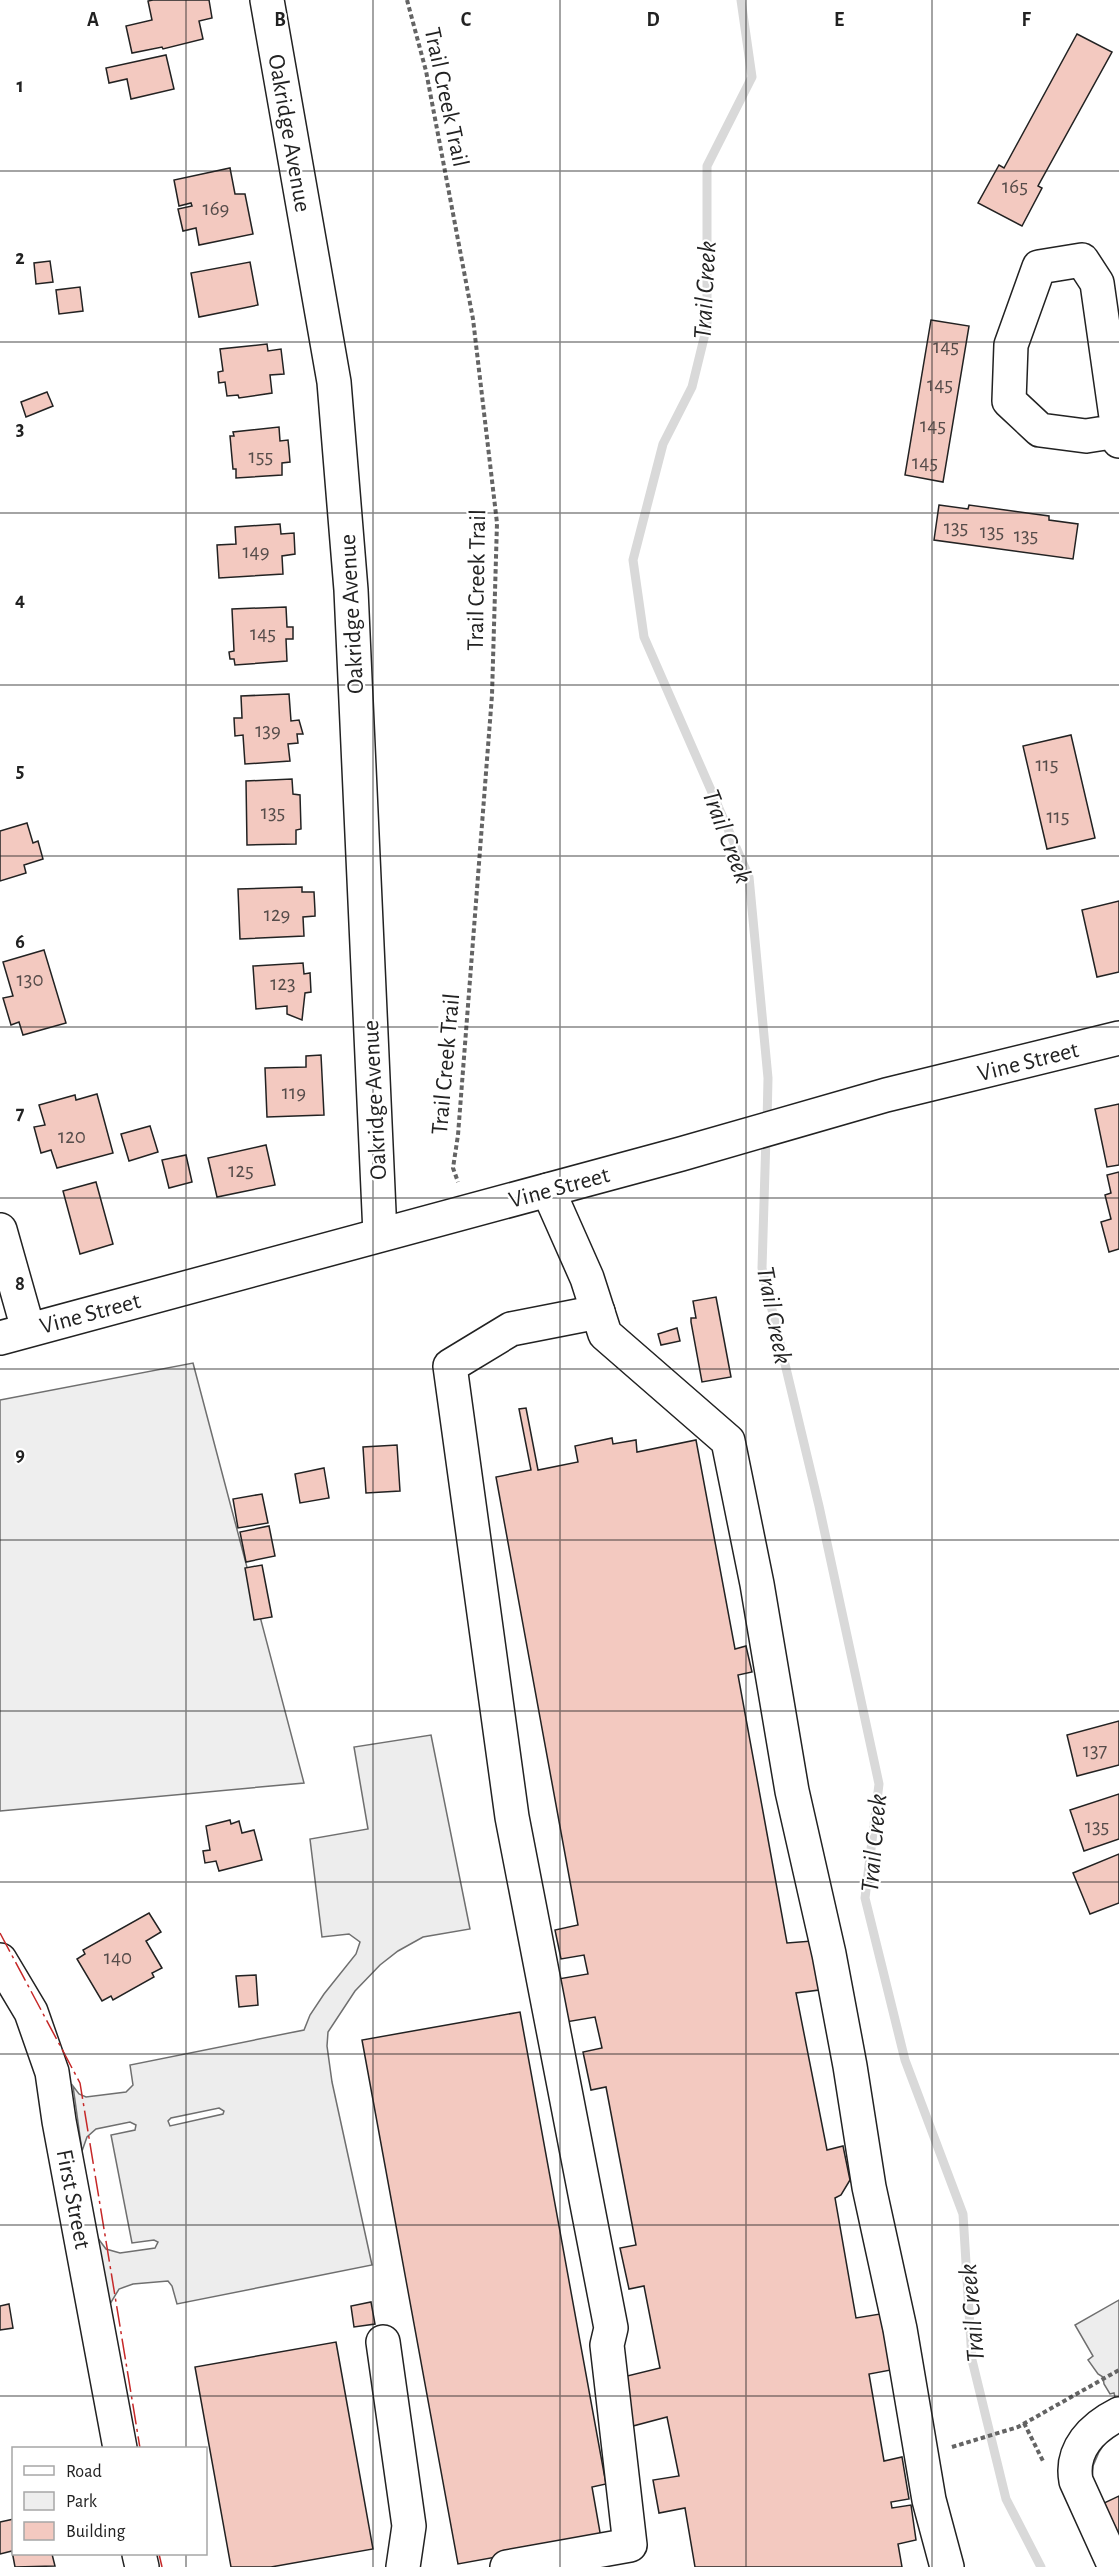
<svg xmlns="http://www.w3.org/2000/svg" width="1119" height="2567" font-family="'Alegreya Sans',sans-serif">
<rect width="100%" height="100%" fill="#fff"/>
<polygon fill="#eee" stroke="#6f6f6f" stroke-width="1.5" points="193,1363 304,1783 0,1811 0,1400"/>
<g fill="#ededed" stroke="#6f6f6f" stroke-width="1.5" fill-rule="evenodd">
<path d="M431,1735L470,1929L423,1937L398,1951L380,1965L355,1991L328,2032L327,2046L332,2082L372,2265L177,2304L172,2286L168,2281L133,2284L119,2289L110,2304L97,2237L106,2249L120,2253L155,2248L158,2242L154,2240L132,2243L111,2135L135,2130L136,2125L130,2122L96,2129L87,2137L82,2151L73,2086L79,2094L86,2097L126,2092L133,2085L130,2065L304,2030L310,2015L324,1994L356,1954L360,1942L349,1934L322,1937L310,1839L368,1829L354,1747ZM219,2108L224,2111L223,2114L170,2126L168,2121L171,2118Z"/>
<polygon points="1119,2300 1119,2431 1108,2438 1099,2452 1093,2466 1092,2481 1062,2464 1115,2397 1114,2393 1110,2394 1104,2384 1103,2377 1098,2374 1088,2360 1093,2356 1075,2325"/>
</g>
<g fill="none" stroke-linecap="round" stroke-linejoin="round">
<g stroke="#d9d9d9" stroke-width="9">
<polyline points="741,0 752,77 707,166 707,326 692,387 663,444 633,560 644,637 749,877 768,1078 767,1123"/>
<polyline points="766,1137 762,1268 819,1506 879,1784 865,1898 905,2060 963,2214 972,2360 1006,2499 1041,2567"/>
</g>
</g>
<g fill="#f3c9c0" stroke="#222" stroke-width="1.5">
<polygon points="153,0 209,0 212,18 199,21 203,39 163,49 162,47 132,53 126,26 152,20 148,1"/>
<polygon points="1077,34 1112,52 1038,186 1042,188 1022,226 978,203 999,165 1004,168"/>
<polygon points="166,55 174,89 131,99 127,79 109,83 106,68"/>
<polygon points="230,168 235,194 245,194 253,234 199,245 196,228 183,231 178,209 192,206 191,203 179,206 174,180"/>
<polygon points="50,261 53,282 36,284 34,263"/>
<polygon points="250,262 258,305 199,317 191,273"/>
<polygon points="80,287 83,311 59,314 56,290"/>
<polygon points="931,320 969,326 943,482 905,475"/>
<polygon points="267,344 268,351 281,349 284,374 270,375 272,393 239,398 238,395 227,396 225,382 219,383 218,372 223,371 220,349"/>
<polygon points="47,392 53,406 26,417 21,402"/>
<polygon points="279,427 280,441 288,440 289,450 290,462 282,463 282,475 236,478 236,469 233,469 230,436 234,436 233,432"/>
<polygon points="939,505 968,509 969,505 1049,516 1049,520 1078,524 1073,559 934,540"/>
<polygon points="280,524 281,534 294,533 295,554 282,556 283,574 219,578 217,545 236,544 235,527"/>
<polygon points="286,607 287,627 293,627 293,639 286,639 287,661 235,665 234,659 230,659 229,652 234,651 232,609"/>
<polygon points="289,694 291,721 299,720 303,734 297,734 298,743 288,744 290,761 245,764 243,735 235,736 234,718 242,718 241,696"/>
<polygon points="1071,735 1095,838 1047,849 1023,746"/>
<polygon points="292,779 293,794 300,795 301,829 296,830 296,844 247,845 246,781"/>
<polygon points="27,823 33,843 38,841 43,859 24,865 26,873 0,881 0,831"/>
<polygon points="302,887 302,892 314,892 315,911 315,916 303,917 304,936 240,939 238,889"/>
<polygon points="1119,901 1119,972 1097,977 1082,910"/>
<polygon points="44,950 66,1023 23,1035 19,1022 11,1025 3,998 13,996 3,962"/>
<polygon points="303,963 304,974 310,973 311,992 305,993 302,1020 287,1014 287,1006 256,1009 253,966"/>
<polygon points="321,1055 324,1115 267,1117 265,1068 306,1067 306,1056"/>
<polygon points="97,1094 113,1153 57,1168 51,1150 41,1153 34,1127 45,1125 39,1105 75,1095 76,1100"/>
<polygon points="1119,1104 1119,1165 1107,1167 1095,1109"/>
<polygon points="150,1126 158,1152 129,1161 121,1134"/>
<polygon points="266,1145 275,1185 217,1197 208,1158"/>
<polygon points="186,1155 192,1182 169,1188 162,1160"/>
<polygon points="1119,1172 1119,1249 1109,1252 1101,1222 1111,1219 1105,1195 1111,1193 1107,1175"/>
<polygon points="96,1182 113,1244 80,1254 63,1191"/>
<polygon points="716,1297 731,1377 702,1382 691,1322 691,1318 696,1318 693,1301"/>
<polygon points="677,1328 680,1341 661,1345 658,1334"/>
<polygon points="526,1408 538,1470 578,1462 575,1446 612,1438 613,1444 636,1440 637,1452 696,1440 735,1649 746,1646 752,1672 738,1675 787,1943 812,1941 819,1990 796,1993 827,2150 843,2146 850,2180 841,2195 835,2198 856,2318 880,2314 891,2370 869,2374 884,2461 902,2457 909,2499 891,2502 892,2508 911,2505 916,2540 898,2544 902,2567 695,2567 685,2508 659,2513 653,2480 679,2476 667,2417 633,2426 623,2377 660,2368 644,2286 629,2289 620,2248 636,2245 606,2087 591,2090 583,2052 602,2048 595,2017 566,2022 558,1979 588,1974 584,1955 561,1959 555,1930 578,1925 496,1477 531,1470 519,1409"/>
<polygon points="397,1445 400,1491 366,1493 363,1447"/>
<polygon points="324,1468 329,1498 300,1503 295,1474"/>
<polygon points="262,1494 268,1523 238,1528 233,1499"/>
<polygon points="269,1526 275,1556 246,1562 240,1532"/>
<polygon points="262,1565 272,1617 254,1620 245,1568"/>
<polygon points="1119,1721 1119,1765 1077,1776 1067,1735"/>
<polygon points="1119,1794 1119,1839 1084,1851 1070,1810"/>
<polygon points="230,1820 231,1824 239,1821 242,1833 254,1830 262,1860 219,1871 216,1861 205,1863 203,1851 210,1850 206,1826"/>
<polygon points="1119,1854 1119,1903 1090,1914 1073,1873"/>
<polygon points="149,1913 161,1932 146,1941 162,1968 152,1973 154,1977 113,2000 111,1996 102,2001 77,1959 85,1954 83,1950"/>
<polygon points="256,1975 258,2005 239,2007 236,1976"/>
<polygon points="520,2012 606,2484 592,2487 601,2538 458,2564 362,2040"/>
<polygon points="371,2302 375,2324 354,2327 351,2306"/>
<polygon points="9,2304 13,2328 0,2330 0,2306"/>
<polygon points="336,2342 373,2549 271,2567 231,2567 195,2367"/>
<polygon points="1119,2496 1119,2535 1104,2503"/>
<polygon points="14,2519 14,2554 52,2554 55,2566 15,2567 12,2551 0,2554 0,2522"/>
</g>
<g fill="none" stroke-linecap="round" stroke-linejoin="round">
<defs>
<g id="minor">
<polyline points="267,0 334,382 351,590 380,1234"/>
<polyline points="1118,431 1086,436 1040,430 1009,401 1011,345 1039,267 1082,260 1097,283 1118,431 1119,441"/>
<polyline points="548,1190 587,1278 605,1334 728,1441 757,1584 792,1791 829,1954 850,2066 869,2187 900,2329 929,2500 947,2567"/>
<polyline points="0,1230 28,1329"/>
<polyline points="0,1338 681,1154 886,1095 1119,1038"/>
<polyline points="0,1960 31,2012 52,2072 59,2121 120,2448"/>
<polyline points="383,2342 409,2526 403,2567"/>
<polyline points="139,2554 142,2567"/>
<polyline points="507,2567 630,2545 607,2345 611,2328 512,1817 450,1366 511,1329 598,1312"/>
<path d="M1115,2567L1076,2481C1070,2449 1093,2427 1119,2414"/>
</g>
</defs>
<use href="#minor" stroke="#222" stroke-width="36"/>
<g stroke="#646464" stroke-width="4" stroke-dasharray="4.5 3" stroke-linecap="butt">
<polyline points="407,0 426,71 473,319 497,523 492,695 458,1135 453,1168 458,1182"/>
<polyline points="1024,2423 1044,2463"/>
<polyline points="952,2447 1018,2427 1119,2370"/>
</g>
<use href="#minor" stroke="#fff" stroke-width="33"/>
<g stroke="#c62828" stroke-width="1.5" stroke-dasharray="21 4.5 3 4.5" stroke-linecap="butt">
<polyline points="0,1933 80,2083 140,2448"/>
<polyline points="159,2554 162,2567"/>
</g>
</g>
<path fill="none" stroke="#222" stroke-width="1.5" stroke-opacity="0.55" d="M186,0V2448M373,0V2567M560,0V2567M746,0V2567M932,0V2567M0,171H1119M0,342H1119M0,513H1119M0,685H1119M0,856H1119M0,1027H1119M0,1198H1119M0,1369H1119M0,1540H1119M0,1711H1119M0,1882H1119M0,2054H1119M0,2225H1119M0,2396H1119M186,2554V2567"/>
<g text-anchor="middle" stroke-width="4.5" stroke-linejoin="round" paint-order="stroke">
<g font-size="21" fill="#564c4a">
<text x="1015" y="193">165</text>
<text x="216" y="215">169</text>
<text x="946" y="353">145</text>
<text x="940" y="391">145</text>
<text x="933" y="432">145</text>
<text x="261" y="463">155</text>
<text x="925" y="469">145</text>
<text x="956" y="534">135</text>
<text x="992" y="538">135</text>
<text x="1026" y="542">135</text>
<text x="256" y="558">149</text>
<text x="263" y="640">145</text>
<text x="268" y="737">139</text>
<text x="1047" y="771">115</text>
<text x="273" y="819">135</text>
<text x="1058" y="823">115</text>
<text x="277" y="921">129</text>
<text x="30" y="986">130</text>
<text x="283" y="990">123</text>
<text x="294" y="1099">119</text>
<text x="72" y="1143">120</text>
<text x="241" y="1177">125</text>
<text x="1095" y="1757">137</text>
<text x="1097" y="1833">135</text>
<text x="118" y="1964">140</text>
</g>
<g font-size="24" fill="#222" stroke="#fff">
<text transform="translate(447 97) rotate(78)" y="8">Trail Creek Trail</text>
<text transform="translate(290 133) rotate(80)" y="8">Oakridge Avenue</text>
<text transform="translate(476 580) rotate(-89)" y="8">Trail Creek Trail</text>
<text transform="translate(351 614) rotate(-93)" y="8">Oakridge Avenue</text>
<text transform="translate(1028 1061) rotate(-14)" y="8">Vine Street</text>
<text transform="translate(445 1064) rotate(-85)" y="8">Trail Creek Trail</text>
<text transform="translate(374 1100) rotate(-93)" y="8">Oakridge Avenue</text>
<text transform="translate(559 1187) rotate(-15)" y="8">Vine Street</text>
<text transform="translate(90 1313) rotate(-15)" y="8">Vine Street</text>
<text transform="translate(74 2199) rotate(79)" y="8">First Street</text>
</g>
<g font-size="26" font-style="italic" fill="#222" stroke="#fff">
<text transform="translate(704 290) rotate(-87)" y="9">Trail Creek</text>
<text transform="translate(728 836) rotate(69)" y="9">Trail Creek</text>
<text transform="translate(775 1315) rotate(79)" y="9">Trail Creek</text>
<text transform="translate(873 1843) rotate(-85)" y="9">Trail Creek</text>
<text transform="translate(971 2313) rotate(-95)" y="9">Trail Creek</text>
</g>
</g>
<g font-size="20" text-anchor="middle" font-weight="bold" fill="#222" stroke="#fff" stroke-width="4.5" stroke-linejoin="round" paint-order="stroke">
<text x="93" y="26">A</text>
<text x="280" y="26">B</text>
<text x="466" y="26">C</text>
<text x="653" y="26">D</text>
<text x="839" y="26">E</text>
<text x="1026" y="26">F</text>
<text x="20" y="92">1</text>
<text x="20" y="264">2</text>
<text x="20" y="435">3</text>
<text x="20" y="606">4</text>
<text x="20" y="777">5</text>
<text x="20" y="948">6</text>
<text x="20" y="1119">7</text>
<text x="20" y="1290">8</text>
<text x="20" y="1461">9</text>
</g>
<rect x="12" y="2447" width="195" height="108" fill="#ffffff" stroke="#a7a7a7" stroke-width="1.5"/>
<rect x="24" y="2466" width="30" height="9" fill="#ffffff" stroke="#a7a7a7" stroke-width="1.5"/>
<text x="66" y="2477" font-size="18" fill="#222222">Road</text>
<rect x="24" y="2492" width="30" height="18" fill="#eeeeee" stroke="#a7a7a7" stroke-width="1.5"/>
<text x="66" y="2507" font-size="18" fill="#222222">Park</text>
<rect x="24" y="2522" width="30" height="18" fill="#f3c9c0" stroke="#a7a7a7" stroke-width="1.5"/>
<text x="66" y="2537" font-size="18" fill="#222222">Building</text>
</svg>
